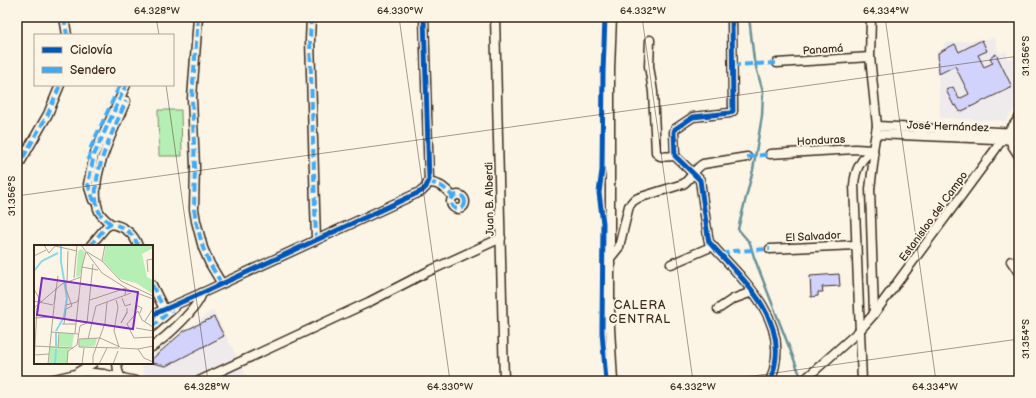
<svg xmlns="http://www.w3.org/2000/svg" width="1036" height="398" font-family="'Balsamiq Sans',sans-serif">
<rect width="100%" height="100%" fill="#fcf5e5"/>
<filter id="ink" filterUnits="userSpaceOnUse"><feTurbulence type="fractalNoise" baseFrequency=".025" numOctaves="2"/><feDisplacementMap in="SourceGraphic" scale="8" xChannelSelector="R" yChannelSelector="G"/><feConvolveMatrix kernelMatrix="1 2 1 2 8 2 1 2 1" color-interpolation-filters="sRGB"/></filter>
<g filter="url(#ink)">
<g fill="#efebec">
<polygon points="995,38 999,53 1007,51 1008,59 1019,57 1019,102 1006,121 940,118 937,51 943,49 944,43"/>
<polygon points="213,310 246,375 235,381 147,381 142,368 143,363 152,363 152,355"/>
</g>
<polygon fill="#b6efb3" stroke="#788c68" points="158,110 181,110 182,156 159,156"/>
<g fill="none" stroke-linecap="round" stroke-linejoin="round">
<polyline stroke="#6a9297" stroke-width="2.5" points="749,17 754,60 763,92 762,116 753,170 738,229 750,243 754,257 802,380"/>
</g>
<g fill="#d2d3fc" stroke="#3b2a1e">
<polygon points="982,40 987,51 978,55 984,67 993,63 990,58 996,54 1012,87 960,112 956,105 954,106 946,90 953,87 959,99 969,94 955,66 939,74 938,53 955,44 959,52"/>
<polygon points="839,274 840,286 822,287 823,292 818,292 818,296 811,297 810,276"/>
<polygon points="214,317 224,336 166,366 152,363 152,359 184,331"/>
</g>
<g fill="none" stroke-linecap="round" stroke-linejoin="round">
<defs>
<g id="minor">
<polyline points="64,17 67,35"/>
<polyline points="198,17 192,98 195,166 194,209 196,221 203,248 210,264 222,284"/>
<polyline points="311,17 310,40 316,240"/>
<polyline points="495,17 504,381"/>
<polyline points="612,17 610,69 610,328 613,381"/>
<path d="M732,17L733,111L730,113L693,117L675,129L674,132L675,156L700,180L708,237L709,242C738,275 785,314 775,364C774,370 773,375 770,381"/>
<polyline points="871,17 870,57 877,126 873,150 874,157 870,189 874,314"/>
<path d="M650,40L649,66L653,92L656,152C659,159 669,156 675,156"/>
<polyline points="777,63 870,57"/>
<polyline points="877,126 1019,133"/>
<polyline points="876,134 1019,140"/>
<polyline points="1010,137 1012,145 1019,156"/>
<polyline points="770,154 855,149 873,150"/>
<polyline points="17,168 48,114 60,85"/>
<path d="M428,183C439,182 446,189 453,197"/>
<circle cx="458" cy="202" r="7"/>
<polyline points="93,200 88,184 94,155 126,85"/>
<path d="M111,224C106,220 100,216 98,209C88,177 114,130 126,101"/>
<path d="M90,246L106,227L111,224C124,226 134,234 138,246"/>
<polyline points="770,249 856,245"/>
<path d="M611,257L619,247L629,206L633,201L638,198L683,184C691,179 694,169 703,164L747,157"/>
<polyline points="1011,261 1019,273"/>
<polyline points="671,264 713,246"/>
<polyline points="152,285 164,309"/>
<polyline points="718,309 733,299 752,292"/>
<polyline points="152,315 202,293 422,191 426,187 429,180 424,17"/>
<polyline points="152,327 175,307"/>
<path d="M152,347C165,338 198,309 202,293"/>
<polyline points="117,363 118,371 121,379"/>
<polyline points="78,372 93,363"/>
<polyline points="46,381 84,372 104,374 136,381"/>
<polyline points="199,381 369,302 427,272 501,238"/>
<path d="M803,381L859,331L874,314L995,150C1002,138 1011,129 1019,118"/>
<path d="M862,381L854,185C855,170 860,159 873,150"/>
</g>
</defs>
<use href="#minor" stroke="#3b2a1e" stroke-width="11"/>
<use href="#minor" stroke="#fcf5e5" stroke-width="8"/>
<g stroke="#3fa9f5" stroke-width="4" stroke-dasharray="8 4" stroke-linecap="butt">
<polyline points="64,17 67,35"/>
<polyline points="198,17 192,98 195,166 194,209 196,221 203,248 210,264 222,284"/>
<polyline points="311,17 310,40 316,240"/>
<polyline points="732,65 777,63"/>
<polyline points="747,157 770,154"/>
<polyline points="90,160 89,157 91,147 120,85"/>
<polyline points="17,168 48,114 60,85"/>
<path d="M428,183C439,182 446,189 453,197"/>
<circle cx="458" cy="202" r="7"/>
<polyline points="94,202 88,184 94,155 126,85"/>
<path d="M111,224C106,220 100,216 98,209C88,177 114,130 126,101"/>
<path d="M90,246L106,227L111,224C124,226 134,234 138,246"/>
<polyline points="721,255 733,251 770,249"/>
<polyline points="152,285 164,309"/>
<polyline points="152,327 172,309"/>
</g>
<defs>
<g id="cycleway">
<polyline points="605,17 603,73 602,170 599,193 603,223 602,332 606,381"/>
<path d="M732,17L733,111L730,113L693,117L675,129L674,132L675,156L700,180L708,237L709,242C738,275 785,314 775,364C774,370 773,375 770,381"/>
<polyline points="152,315 202,293 422,191 426,187 429,180 424,17"/>
</g>
</defs>
<use href="#cycleway" stroke="#fcf5e5" stroke-width="8"/>
<use href="#cycleway" stroke="#0057b8" stroke-width="5"/>
</g>
</g>
<path fill="none" stroke="#3b2a1e" stroke-width="1" stroke-opacity="0.45" d="M156,17L159,35M399,17L450,381M642,17L693,381M885,17L936,381M166,85L208,381M17,196L1019,56M717,381L1019,339"/>
<g text-anchor="middle" stroke-width="3.5" stroke-linejoin="round" paint-order="stroke">
<g font-size="11" fill="#3b2a1e" stroke="#fcf5e5">
<text transform="translate(823 49) rotate(-4)" y="4">Panamá</text>
<text transform="translate(948 126) rotate(2)" y="4">José Hernández</text>
<text transform="translate(821 140) rotate(-3)" y="4">Honduras</text>
<text transform="translate(489 199) rotate(-91)" y="4">Juan B. Alberdi</text>
<text transform="translate(933 216) rotate(-54)" y="4">Estanislao del Campo</text>
<text transform="translate(813 236) rotate(-3)" y="4">El Salvador</text>
</g>
<g font-size="12" letter-spacing="1" fill="#3b2a1e" stroke="#fcf5e5">
<text x="640" y="309">CALERA<tspan x="640" dy="14">CENTRAL</tspan></text>
</g>
</g>
<g transform="translate(34 245)">
<rect width="119" height="119" fill="#fcf5e5"/>
<path d="M72,0H119V3L108,9L113,32L119,35V49L102,38L86,34L69,16ZM48,4L51,8L46,31L42,32L44,6ZM26,88L40,89L38,102L24,101ZM63,93L61,101L45,102L46,94ZM16,101L35,103L33,119H15Z" fill="#b6efb3"/>
<path fill="none" stroke="#8ad8e8" stroke-width="2" d="M0,26L8,16L24,8M22,86L30,72L33,53L27,17V0M22,101V88M21,119L22,104"/>
<path fill="none" stroke="#afa495" stroke-width="1" d="M10,0L15,8L21,1L43,6M47,0L68,28L95,45L119,54M53,7L68,16L87,36L119,51M0,11L12,5M68,16L71,0M48,22L64,25M114,27L113,15L119,14M40,33L43,0M33,36L34,6M0,44L7,57M88,53L91,61L97,59M56,55L92,43L91,50M82,55L84,62L80,86L85,102M0,56L19,60M20,59L24,31M32,60L43,57L45,53M102,60L108,63L106,68M0,63L28,39L47,32M93,67L87,78L93,68V63M0,73L18,72M111,76L118,65M28,79H42M30,79L32,64L38,61L32,44V36M119,82L108,75L104,66L93,79L100,93L119,92M102,83L119,86M17,87L44,89M41,88L48,22L52,7M54,94L62,61L97,48M0,101L39,103M24,102L25,88M85,103L45,102V94L66,93L86,102M86,103L104,104L119,101M104,104L110,113L119,117M0,110L15,109M0,119L3,63M14,119L22,43M33,119L34,106L43,100L46,81L53,78L59,19M48,119L50,103M59,119V111L71,78L73,57M65,119L73,103M79,119L84,106"/>
<path fill="#7b2cbf" fill-opacity="0.15" stroke="#7b2cbf" stroke-width="2" d="M8,33L104,47L99,84L3,70Z"/>
<rect width="119" height="119" fill="none" stroke="#3b2a1e" stroke-width="2"/>
</g>
<rect width="1036" height="398" fill="none" stroke="#fcf5e5" stroke-width="44"/>
<rect x="34" y="34" width="140" height="52" fill="#fcf5e5" stroke="#afa495"/>
<rect x="42" y="47" width="20" height="6" fill="#0057b8" stroke="#afa495"/>
<text x="70" y="54" font-size="12" fill="#3b2a1e">Ciclovía</text>
<rect x="42" y="67" width="20" height="6" fill="#3fa9f5" stroke="#afa495"/>
<text x="70" y="74" font-size="12" fill="#3b2a1e">Sendero</text>
<rect x="22" y="22" width="992" height="354" fill="none" stroke="#3b2a1e" stroke-width="1.5"/>
<g font-size="10" text-anchor="middle" fill="#3b2a1e">
<text x="157" y="14">64.328°W</text>
<text x="400" y="14">64.330°W</text>
<text x="643" y="14">64.332°W</text>
<text x="886" y="14">64.334°W</text>
<text transform="translate(1025 56) rotate(-90)" y="4">31.356°S</text>
<text transform="translate(11 196) rotate(-90)" y="4">31.356°S</text>
<text transform="translate(1025 339) rotate(-90)" y="4">31.354°S</text>
<text x="207" y="390">64.328°W</text>
<text x="450" y="390">64.330°W</text>
<text x="693" y="390">64.332°W</text>
<text x="935" y="390">64.334°W</text>
</g>
</svg>
